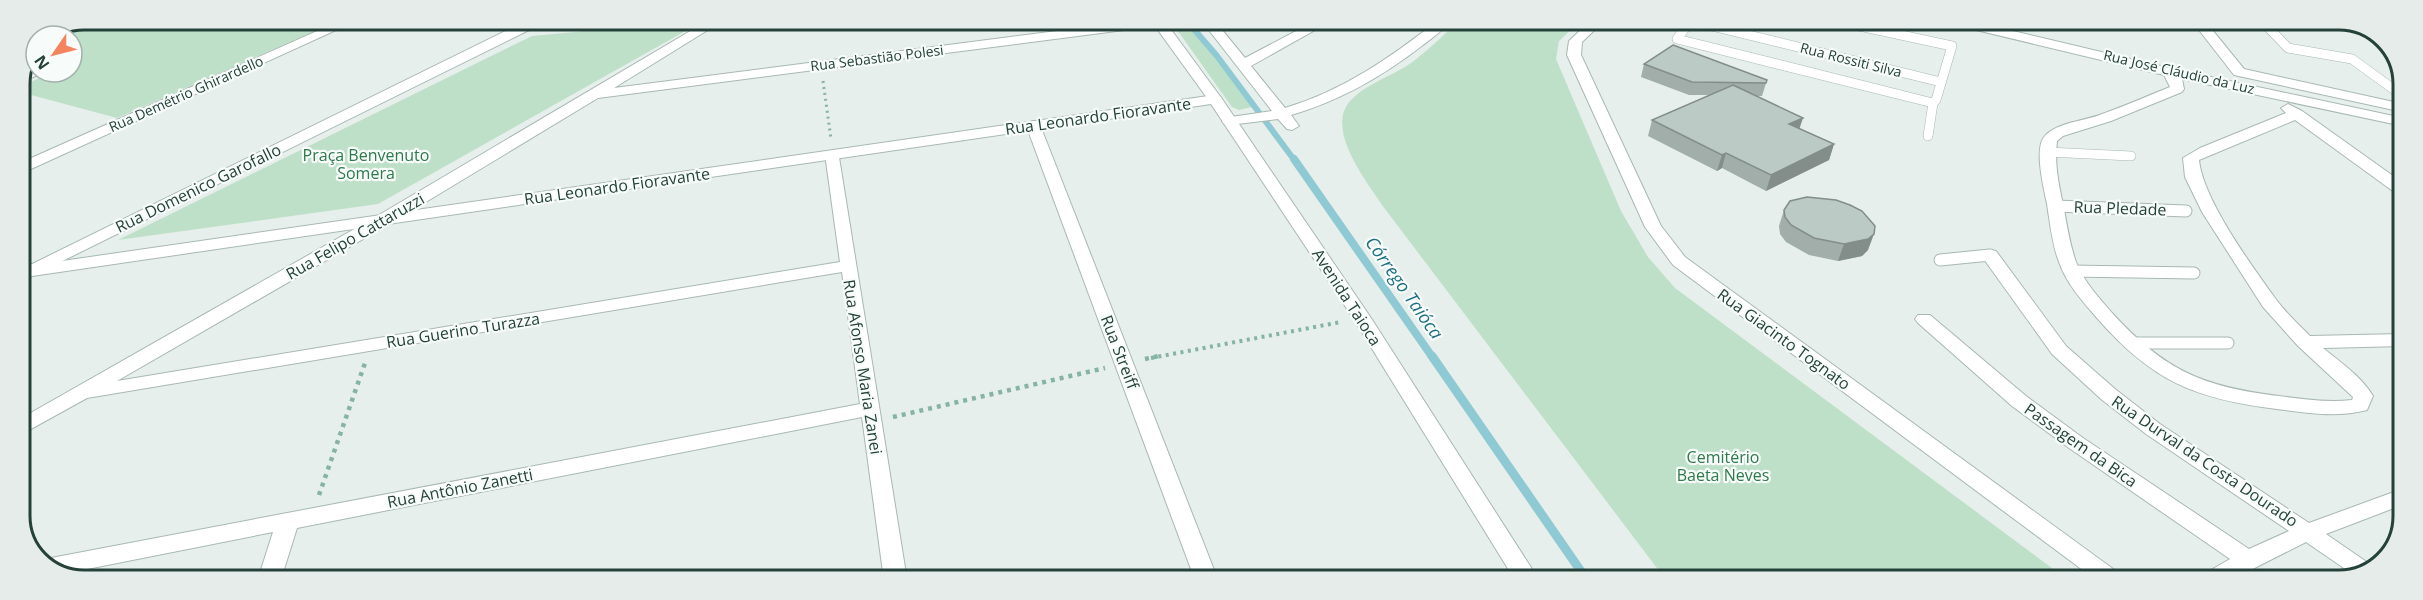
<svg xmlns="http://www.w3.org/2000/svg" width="2423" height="600" font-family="'Open Sans',sans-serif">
<rect width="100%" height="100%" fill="#e6efeb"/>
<g fill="#bfe0c8">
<polygon points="84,20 340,20 117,118 20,92 20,87 52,72 72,72 72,36 44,36"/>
<polygon points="705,20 378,204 118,240 532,36"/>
<polygon points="1167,20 1187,20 1190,23 1225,67 1252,107 1239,110 1232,107 1180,34"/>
<path d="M1460,20H1581L1559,41L1556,59L1621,211L1648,257L1675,288L2068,580H1666L1382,205C1366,180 1323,127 1352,99C1369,82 1396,75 1415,60C1431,48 1445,33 1460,20Z"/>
</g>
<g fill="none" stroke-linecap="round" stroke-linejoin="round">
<polyline stroke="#8ec9d4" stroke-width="6" points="1186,20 1217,56 1295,161"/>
<polyline stroke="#8ec9d4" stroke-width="8" points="1294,159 1433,358"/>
<polyline stroke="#8ec9d4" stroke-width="9" points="1432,356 1587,580"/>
<defs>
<g id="service-far1">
<polyline points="1691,20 1677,39 1933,103"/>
<polyline points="1691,21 1941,82"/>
<polyline points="1836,21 1952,46 1936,100 1933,103 1928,136"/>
<polyline points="2025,21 2061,26 2081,23 2079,21"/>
<polyline points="2262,21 2288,48 2352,59 2403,96"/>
<polyline points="2047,152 2131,156"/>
</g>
<g id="service">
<polyline points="2055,206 2186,211"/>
<polyline points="1940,260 1990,255"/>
<polyline points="2071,271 2194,273"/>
<polyline points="2132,343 2228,343"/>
</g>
<g id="minor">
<polygon points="342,20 358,20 20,174 20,163"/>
<polygon points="528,20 592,20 586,24 529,30 20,282 20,270"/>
<polygon points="709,20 724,20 614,88 1143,20 1164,20 1222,99 1220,102 1210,102 1155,26 598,98 391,223 117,381 840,262 825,154 828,151 838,151 907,580 884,580 862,417 297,528 281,579 258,579 273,532 62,574 42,562 51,558 860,404 842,272 87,398 20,435 20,419 379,215"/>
<path d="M1201,20H1214L1245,58L1317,20H1333L1251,66L1285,108C1342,91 1392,57 1438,20H1452C1444,30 1433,37 1423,45C1383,76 1340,101 1291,115L1299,126L1292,130L1287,129L1278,119L1229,125L1224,124L1222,121L1224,118L1272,111Z"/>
<polygon points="1879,21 1891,21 1884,33 1879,34 1872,30"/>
<path d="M1950,21H1971L2169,68L2403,118V126L2182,79L2184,89L2182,92L2111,121L2063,136L2057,141C2054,164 2059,186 2064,209C2067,227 2070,245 2076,262C2084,282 2099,298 2113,314C2165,371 2204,387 2279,396C2303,399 2328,403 2352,400L2353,397L2298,346L2263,307L2202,212L2185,177L2183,158L2200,148L2286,113L2281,108L2288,104L2302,111L2403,183V196L2397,194L2295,120L2199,160C2203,199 2251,265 2275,298C2285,312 2298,324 2310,336L2403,334V346L2323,348C2340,362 2361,376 2373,396L2367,410C2337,418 2308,413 2277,409C2195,399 2152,381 2097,318C2083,302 2066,283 2059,262C2052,244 2050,223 2047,204C2044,189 2034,150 2044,137C2056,122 2086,121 2102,114C2125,106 2147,96 2170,87L2164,75L1951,24Z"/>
<polygon points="2192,21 2205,21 2244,69 2403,104 2403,112 2234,75"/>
<polygon points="35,46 36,46 36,55 32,54"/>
<polygon points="36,67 36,72 42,72 41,74 20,82 25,71"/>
<polygon points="1033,121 1040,125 1218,580 1195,580 1026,125"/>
<polygon points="1990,250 1996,251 2066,346 2115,389 2160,424 2309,523 2402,489 2402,505 2326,534 2374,567 2354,575 2306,542 2231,580 2201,580 2204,574 2230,559 2069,448 2012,406 1918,323 1915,319 1918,315 1930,315 2026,396 2083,438 2249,549 2289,531 2146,434 2101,399 2052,354 1981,255 1984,251"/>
</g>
<g id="tertiary">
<polygon points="1591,20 1605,20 1582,42 1581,55 1661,226 1685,257 2120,574 2123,580 2096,580 1673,265 1645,227 1567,55 1569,41"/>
<polygon points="1215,95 1220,96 1371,318 1539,580 1515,580 1353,318 1211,104 32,276 20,272 20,260 34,265"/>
</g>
</defs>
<use href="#service-far1" stroke="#a8b8b2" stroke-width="10"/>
<use href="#service" stroke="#a8b8b2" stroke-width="13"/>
<use href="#minor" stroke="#a8b8b2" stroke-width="2"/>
<use href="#tertiary" stroke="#a8b8b2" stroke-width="2"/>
<polyline stroke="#86b3a5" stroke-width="3" stroke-dasharray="2 4" stroke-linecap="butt" points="823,81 831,139"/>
<polyline stroke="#86b3a5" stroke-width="4" stroke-dasharray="3 4.5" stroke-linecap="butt" points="1151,358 1341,322"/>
<g stroke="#86b3a5" stroke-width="4.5" stroke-dasharray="4 5" stroke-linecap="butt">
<polyline points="1145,359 1159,356"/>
<polyline points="893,417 1105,368"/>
<polyline points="319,495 365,363"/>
</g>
<use href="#service-far1" stroke="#fff" stroke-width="9"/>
<use href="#service" stroke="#fff" stroke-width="11"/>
<use href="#minor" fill="#fff" fill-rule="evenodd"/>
<use href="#tertiary" fill="#fff" fill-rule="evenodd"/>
</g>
<g fill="#a1aea9">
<polygon points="1644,64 1767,80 1762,96 1755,96 1800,129 1834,144 1829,160 1766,191 1722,168 1717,171 1648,136 1652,120 1709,95 1689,95 1641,77"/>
<polygon points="1784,210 1868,250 1862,256 1838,261 1809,255 1786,242 1780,234 1779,226"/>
</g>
<g fill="#838d89">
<polygon points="1803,118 1798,133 1789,124"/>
<polygon points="1834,144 1829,160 1766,191 1771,175"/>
<polygon points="1726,153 1722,168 1717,171 1722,155"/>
<polygon points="1874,234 1868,250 1862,256 1838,261 1844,244"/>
</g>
<g fill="#bbcac4" stroke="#838d89" stroke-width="1.5">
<polygon points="1673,45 1767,80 1766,83 1692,82 1644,64"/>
<polygon points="1733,85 1803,118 1789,124 1834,144 1771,175 1726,153 1722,155 1652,120"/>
<polygon points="1807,197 1836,200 1850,205 1862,211 1875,226 1874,234 1868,239 1844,244 1814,238 1791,225 1785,217 1784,210 1790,201"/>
</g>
<g text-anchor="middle" stroke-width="4.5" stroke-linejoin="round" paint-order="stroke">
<g font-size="14" fill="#24423a" stroke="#f7fbf9">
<text transform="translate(877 58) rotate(-7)" y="5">Rua Sebastião Polesi</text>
<text transform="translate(1851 60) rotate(14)" y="5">Rua Rossiti Silva</text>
<text transform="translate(2179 72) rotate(13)" y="5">Rua José Cláudio da Luz</text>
<text transform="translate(186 94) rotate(-24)" y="5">Rua Demétrio Ghirardello</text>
</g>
<g font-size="16" fill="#24423a" stroke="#f7fbf9">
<text transform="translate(1098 116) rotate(-8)" y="6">Rua Leonardo Fioravante</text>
<text transform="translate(617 186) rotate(-8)" y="6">Rua Leonardo Fioravante</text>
<text transform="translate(198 188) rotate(-26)" y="6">Rua Domenico Garofallo</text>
<text transform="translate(2120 208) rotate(2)" y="6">Rua Pledade</text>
<text transform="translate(355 236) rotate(-30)" y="6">Rua Felipo Cattaruzzi</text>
<text transform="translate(1347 297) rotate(57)" y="6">Avenida Taioca</text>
<text transform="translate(463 330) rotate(-9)" y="6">Rua Guerino Turazza</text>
<text transform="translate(1784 339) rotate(36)" y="6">Rua Giacinto Tognato</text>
<text transform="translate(1120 352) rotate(69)" y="6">Rua Streiff</text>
<text transform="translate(863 367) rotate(81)" y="6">Rua Afonso Maria Zanei</text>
<text transform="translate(2081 445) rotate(35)" y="6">Passagem da Bica</text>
<text transform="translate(2205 461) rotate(34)" y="6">Rua Durval da Costa Dourado</text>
<text transform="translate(460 488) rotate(-11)" y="6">Rua Antônio Zanetti</text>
</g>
<g font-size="16" fill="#2d7a4b" stroke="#f7fbf9">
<text x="366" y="161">Praça Benvenuto<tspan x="366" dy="18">Somera</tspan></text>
<text x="1723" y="463">Cemitério<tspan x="1723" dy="18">Baeta Neves</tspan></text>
</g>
<g font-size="18" font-style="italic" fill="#1c6f80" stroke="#f7fbf9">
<text transform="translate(1404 288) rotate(55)" y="6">Córrego Taióca</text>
</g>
</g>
<path d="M0 0H2423V600H0ZM84 30H2339A54 54 0 0 1 2393 84V516A54 54 0 0 1 2339 570H84A54 54 0 0 1 30 516V84A54 54 0 0 1 84 30Z" fill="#e6ecea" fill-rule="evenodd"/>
<path fill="none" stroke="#24423a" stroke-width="3" d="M84 30H2339A54 54 0 0 1 2393 84V516A54 54 0 0 1 2339 570H84A54 54 0 0 1 30 516V84A54 54 0 0 1 84 30Z"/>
<g transform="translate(54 54) rotate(235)"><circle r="28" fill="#f7fbf9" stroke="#a3b1ad" stroke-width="1.5"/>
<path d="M0-4.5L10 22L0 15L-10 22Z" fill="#f4845f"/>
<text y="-9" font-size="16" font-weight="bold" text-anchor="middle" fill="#24423a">N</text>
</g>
</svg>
